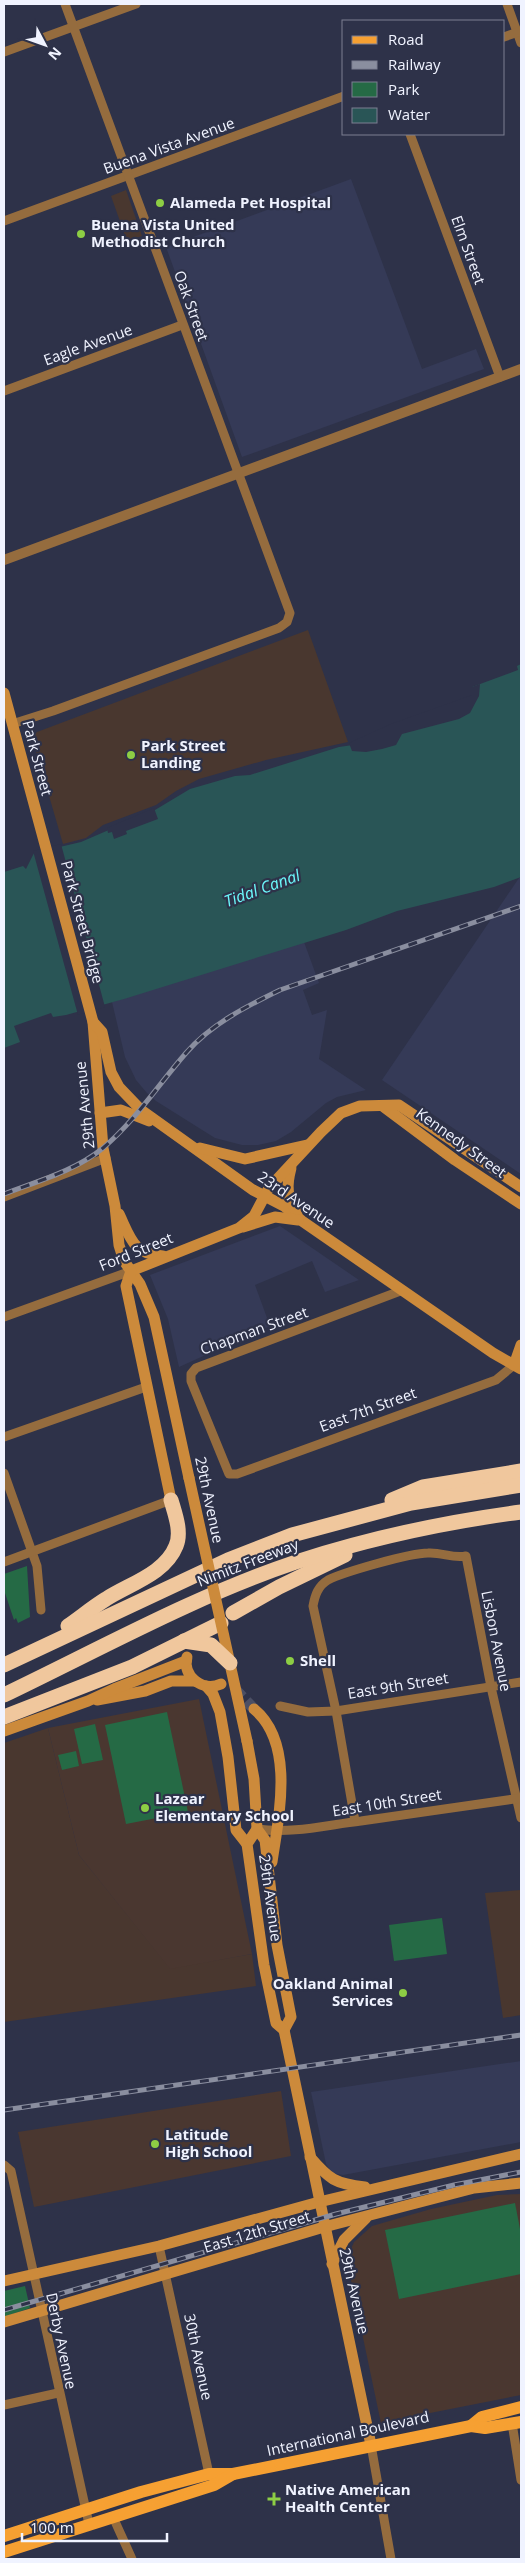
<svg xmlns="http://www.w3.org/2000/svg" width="525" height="2563" font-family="'Open Sans',sans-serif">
<rect width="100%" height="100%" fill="#2e3249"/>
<g fill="#49372f">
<polygon points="126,190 142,236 127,241 111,196"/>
<polygon points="308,630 348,742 266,760 199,779 176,791 156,805 103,825 86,838 63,844 32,737 37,732"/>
<polygon points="48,1728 79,1855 170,1968 252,1954 256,1986 4,2022 4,1743"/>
<polygon points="521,1890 521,2015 503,2018 485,1893"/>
</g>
<g fill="#353a57">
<polygon points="351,179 422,369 476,349 484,369 242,457 166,247"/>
<polygon points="521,877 521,1174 382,1080 519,878"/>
<polygon points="304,942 319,983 303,990 312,1015 327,1010 319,1059 366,1090 337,1097 326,1103 291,1132 276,1141 258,1145 242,1145 215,1138 156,1101 147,1093 136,1080 125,1057 112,1002"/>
<polygon points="280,1226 359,1280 325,1292 312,1261 255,1285 270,1326 179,1367 168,1319 150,1275"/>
<polygon points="521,2061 521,2142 343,2175 332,2173 326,2164 311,2092"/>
</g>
<g fill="#4a3730">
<polygon points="199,1699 252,1954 170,1969 79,1855 48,1728"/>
<polygon points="281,2091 291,2156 34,2207 18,2132"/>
<polygon points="521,2194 521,2395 420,2415 420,2420 382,2428 349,2271 348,2256 354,2242 372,2226 431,2209 497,2195"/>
</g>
<g fill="#256a45">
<polygon points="27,1566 30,1617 18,1623 16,1618 14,1620 4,1590 4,1574"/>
<polygon points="167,1712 188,1812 126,1824 105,1725"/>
<polygon points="95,1724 103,1760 82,1764 74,1729"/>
<polygon points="76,1751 79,1766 62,1770 58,1755"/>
<polygon points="442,1918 447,1954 394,1961 389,1925"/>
<polygon points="515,2203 521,2234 521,2274 399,2299 385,2230"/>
<polygon points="25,2286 30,2308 4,2317 4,2291"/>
</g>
<polygon fill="#295556" points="521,664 521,877 494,887 397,911 346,930 124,999 66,1015 53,1017 51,1013 14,1026 20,1042 4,1048 4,872 23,866 26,869 34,853 81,842 155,810 190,789 235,776 250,775 339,747 353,745 475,696 472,687 518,670 517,666"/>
<g fill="#2e3249">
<polygon points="480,684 479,696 470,713 459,719 402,734 396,745 382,749 366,752 352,751 349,743 391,724 472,695 472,687"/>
<polygon points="154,808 158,819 126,831 127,834 114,839 112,832 108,833 107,828"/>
<polygon points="61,844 105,1007 78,1015 33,851"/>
</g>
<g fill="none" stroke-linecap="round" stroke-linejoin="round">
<polyline stroke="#4b4f64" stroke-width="11" stroke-dasharray="11 5.5" stroke-linecap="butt" points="235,1689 254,1709"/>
<g stroke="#956c3e" stroke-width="9">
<polyline points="507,4 521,43"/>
<polyline points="504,37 521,31"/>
<polyline points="4,52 136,4"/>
<polyline points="410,134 500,377"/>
<polyline points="4,221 344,96"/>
<polyline points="4,391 182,325"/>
<polyline points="12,724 53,711 279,628 287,622 290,613 65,4"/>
<polyline points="4,1197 106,1158"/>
<polyline points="403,1290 196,1368 191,1374 191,1381 229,1474 237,1474 496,1380 514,1365"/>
<polyline points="4,1317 131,1271"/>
<polyline points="4,1437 146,1387"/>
<polyline points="4,1473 37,1566 41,1610"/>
<polyline points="4,1562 171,1500"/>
<polyline points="280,1706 308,1712 336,1711 521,1682"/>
<path d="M355,1821L336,1711L313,1606C315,1595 318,1586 328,1580C344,1572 410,1553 428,1553C442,1552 453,1559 466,1556L491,1687L521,1818"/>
<path d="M257,1829C293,1834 326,1825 361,1821C414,1813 468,1806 521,1798"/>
<polyline points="4,2165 11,2171 89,2524"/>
<polyline points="159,2246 209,2474"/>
<polyline points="4,2405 58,2393"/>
<polyline points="512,2423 521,2480"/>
<polyline points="371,2445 391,2559"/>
<polyline points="113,2517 132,2559"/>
</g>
<polyline stroke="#956c3e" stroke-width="10" points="4,560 521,369"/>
<g stroke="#cc8a3b" stroke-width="11">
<polyline points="4,693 93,1022 103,1148 115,1206 119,1245 124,1261 140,1284 154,1317 189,1478"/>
<polyline points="93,1022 102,1032 111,1072 119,1087 141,1110 253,1190 284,1206 302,1221 493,1353 521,1369"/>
<polyline points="384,1107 455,1160 521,1204"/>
<polyline points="100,1113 121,1110 149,1121"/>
<polyline points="200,1148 245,1159 307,1145"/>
<path d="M291,1168C286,1187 287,1196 297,1213"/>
<path d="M119,1214C131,1239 133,1254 163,1256"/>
<polyline points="243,1227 275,1217 298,1220"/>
<polyline points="131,1271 239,1228 254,1216 269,1188 321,1132 341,1113 360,1106 399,1105 521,1187"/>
<polyline points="131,1271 126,1286 171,1500"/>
<polyline points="514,1365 521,1345"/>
<path d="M187,1657C182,1677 203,1692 221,1684"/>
<polyline points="206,1686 213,1694 220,1712 228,1757 236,1830 247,1844"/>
<polyline points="97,1700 145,1691 171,1681 195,1681"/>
<path d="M254,1709C295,1743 279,1815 272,1862"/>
<polyline points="4,1731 88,1701 114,1689 186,1661"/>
<polyline points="247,1741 254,1779 257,1829 265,1840 277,1945 291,2017 284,2030"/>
<polyline points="257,1829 247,1844 264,1965 276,2023 284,2030 371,2445"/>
<path d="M310,2157C329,2179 335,2184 365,2187"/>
<polyline points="332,2264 344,2240 366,2218"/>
<polyline points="4,2281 159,2246 319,2202 521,2154"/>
<polyline points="4,2322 324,2227 474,2188 521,2183"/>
</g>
<g stroke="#f6a032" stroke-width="12">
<polyline points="471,2426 482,2417 521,2407"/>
<polyline points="4,2536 141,2492 209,2474 233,2474 471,2426 485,2428 521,2422"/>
<polyline points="4,2552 214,2485 233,2474"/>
</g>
<g stroke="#f0c79d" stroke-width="15">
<polyline points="392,1500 423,1487 521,1471"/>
<polyline points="233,1613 279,1587 345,1555"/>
<path d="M68,1626C81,1617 93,1607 106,1599C129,1584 165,1574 176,1546C182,1532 175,1514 171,1500"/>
<polyline points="4,1665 228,1560 292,1535 411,1503 521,1485"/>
<path d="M4,1695C100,1649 195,1596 296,1562C370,1538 445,1522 521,1512"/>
<polyline points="4,1717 132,1667 221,1623"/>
</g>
<defs>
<g id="rail">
<path d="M4,1194C38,1181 75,1171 103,1148C136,1120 158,1085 186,1053C211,1024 247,1006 280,990L521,906"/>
<polyline points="4,2110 521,2035"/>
<polyline points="4,2310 336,2214 454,2185 521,2172"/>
</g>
</defs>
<use href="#rail" stroke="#8a8e9f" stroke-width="5"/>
<use href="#rail" stroke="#2e3249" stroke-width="3" stroke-dasharray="9" stroke-linecap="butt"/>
<polyline stroke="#cc8a3b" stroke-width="11" points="189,1478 247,1741"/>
<polyline stroke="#f0c79d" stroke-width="15" points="184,1641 211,1645 230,1663"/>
</g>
<g fill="#8dce44" stroke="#2e3249" stroke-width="2">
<circle cx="160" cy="203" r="5"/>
<circle cx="81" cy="234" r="5"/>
<circle cx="131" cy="755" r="5"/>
<circle cx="290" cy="1661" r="5"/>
<circle cx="145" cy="1808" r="5"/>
<circle cx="403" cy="1993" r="5"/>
<circle cx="155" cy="2144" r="5"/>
<path d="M271.5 2491.5h5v5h5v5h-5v5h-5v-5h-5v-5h5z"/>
</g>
<g text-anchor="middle" stroke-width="4.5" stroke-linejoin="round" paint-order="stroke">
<g font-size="15" fill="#f0f3ff" stroke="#2e3249">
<text transform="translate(169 146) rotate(-20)" y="5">Buena Vista Avenue</text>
<text transform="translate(468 250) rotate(70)" y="5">Elm Street</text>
<text transform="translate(191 306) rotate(70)" y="5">Oak Street</text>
<text transform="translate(88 345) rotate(-20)" y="5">Eagle Avenue</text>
<text transform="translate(37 758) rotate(75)" y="5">Park Street</text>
<text transform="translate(82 922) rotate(75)" y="5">Park Street Bridge</text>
<text transform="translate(85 1105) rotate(-96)" y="5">29th Avenue</text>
<text transform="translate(461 1143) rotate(36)" y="5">Kennedy Street</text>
<text transform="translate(296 1200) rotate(34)" y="5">23rd Avenue</text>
<text transform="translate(136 1252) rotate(-22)" y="5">Ford Street</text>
<text transform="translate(254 1331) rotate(-20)" y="5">Chapman Street</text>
<text transform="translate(368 1410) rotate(-20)" y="5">East 7th Street</text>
<text transform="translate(209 1500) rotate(78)" y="5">29th Avenue</text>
<text transform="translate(248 1563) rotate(-21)" y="5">Nimitz Freeway</text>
<text transform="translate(496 1641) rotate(79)" y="5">Lisbon Avenue</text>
<text transform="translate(398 1686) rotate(-9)" y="5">East 9th Street</text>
<text transform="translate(387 1803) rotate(-9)" y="5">East 10th Street</text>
<text transform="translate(270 1898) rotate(82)" y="5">29th Avenue</text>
<text transform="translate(257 2232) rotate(-17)" y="5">East 12th Street</text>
<text transform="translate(354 2291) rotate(77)" y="5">29th Avenue</text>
<text transform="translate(61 2341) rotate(78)" y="5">Derby Avenue</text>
<text transform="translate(198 2357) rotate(78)" y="5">30th Avenue</text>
<text transform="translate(348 2434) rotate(-12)" y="5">International Boulevard</text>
</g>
<g font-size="15" font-weight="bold" fill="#f0f3ff" stroke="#2e3249" text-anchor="start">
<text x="170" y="208">Alameda Pet Hospital</text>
<text x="91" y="230">Buena Vista United<tspan x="91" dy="17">Methodist Church</tspan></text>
<text x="141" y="751">Park Street<tspan x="141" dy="17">Landing</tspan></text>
<text x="300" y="1666">Shell</text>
<text x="155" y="1804">Lazear<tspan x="155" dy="17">Elementary School</tspan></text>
<text x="393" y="1989" text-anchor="end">Oakland Animal<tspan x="393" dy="17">Services</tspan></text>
<text x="165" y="2140">Latitude<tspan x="165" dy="17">High School</tspan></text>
<text x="285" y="2495">Native American<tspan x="285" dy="17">Health Center</tspan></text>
</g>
<g font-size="16" font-style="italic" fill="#6cf9fc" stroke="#2e3249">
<text transform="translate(262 888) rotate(-20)" y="6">Tidal Canal</text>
</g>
</g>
<rect width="525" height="2563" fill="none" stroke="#f0f3ff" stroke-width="10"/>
<rect x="342" y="20" width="162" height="115" fill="#2e3249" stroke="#7c7f92"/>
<rect x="352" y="36" width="25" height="8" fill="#f6a032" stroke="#7c7f92"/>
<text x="388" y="45" font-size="15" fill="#f0f3ff">Road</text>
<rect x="352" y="61" width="25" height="8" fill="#8a8e9f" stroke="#7c7f92"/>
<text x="388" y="70" font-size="15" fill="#f0f3ff">Railway</text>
<rect x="352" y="82" width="25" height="15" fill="#256a45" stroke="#7c7f92"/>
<text x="388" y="95" font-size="15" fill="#f0f3ff">Park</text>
<rect x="352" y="108" width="25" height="15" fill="#295556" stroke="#7c7f92"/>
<text x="388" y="120" font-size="15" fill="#f0f3ff">Water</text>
<g transform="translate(45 45) rotate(131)" stroke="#2e3249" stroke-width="4" paint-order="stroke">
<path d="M0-4L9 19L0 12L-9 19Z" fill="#f0f3ff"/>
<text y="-8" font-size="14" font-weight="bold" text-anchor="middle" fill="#f0f3ff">N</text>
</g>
<path d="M22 2533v8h145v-8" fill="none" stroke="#f0f3ff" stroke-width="2.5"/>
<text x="30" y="2533" font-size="15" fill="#f0f3ff" stroke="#2e3249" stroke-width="4" paint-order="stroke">100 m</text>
</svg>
